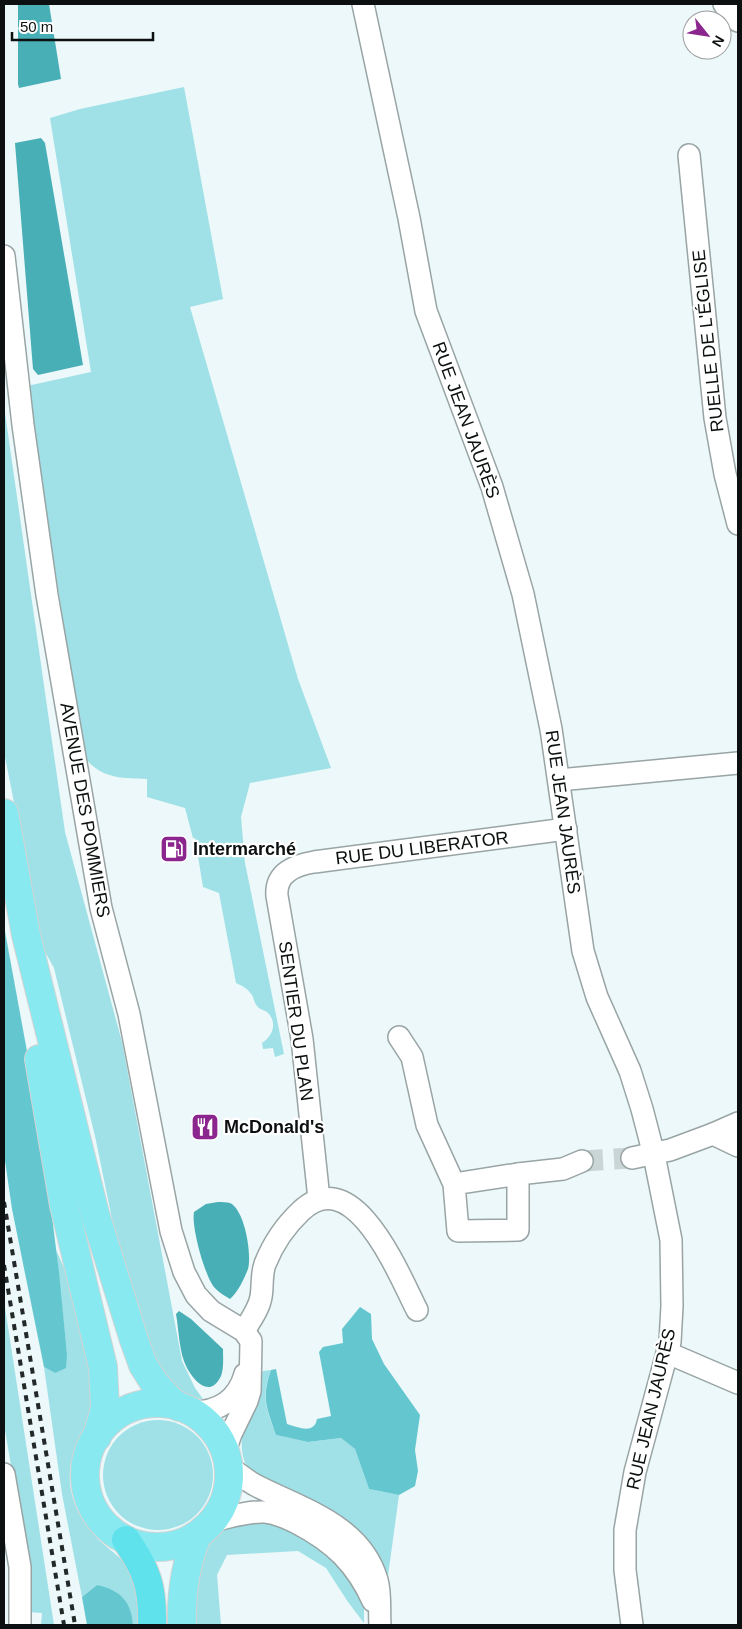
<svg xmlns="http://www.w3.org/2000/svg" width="742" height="1629" font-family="Helvetica,sans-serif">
<rect width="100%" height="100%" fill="#ecf8f9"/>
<g fill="#9fe1e7">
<path d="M184,87L223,299L190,307L298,679L331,768L250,783L241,817L245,863L284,1054L275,1057L273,1048L263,1049L262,1043C273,1036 278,1022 267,1012C264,1010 259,1009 257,1006C254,1003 254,998 252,995C248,989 243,986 236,983L219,893L203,887L195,838H193L185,808L147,797V779C121,778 102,779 84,757L27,386L91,372L50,118L80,109Z"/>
<polygon points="4,406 65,832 122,1042 182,1361 195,1388 203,1399 192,1398 180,1392 163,1379 126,1287 95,1136 54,968 43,948 4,752"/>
<path d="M56,1250L75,1292L97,1408C88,1424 76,1441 72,1459C64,1490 78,1520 100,1541C112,1552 128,1562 135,1576C142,1591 140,1609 140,1625H133L132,1618L97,1585L82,1597L62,1494L44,1367L55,1373L67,1354Z"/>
<polygon points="4,1301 54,1625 41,1625 42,1613 28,1612 28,1566 4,1424"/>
<path d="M271,1370C261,1398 266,1408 276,1435L308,1442L341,1438L355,1449L369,1489L399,1495L388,1576L375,1550L357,1532L254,1476C251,1471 245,1465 244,1460C235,1431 254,1397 263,1371Z"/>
<circle cx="158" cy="1475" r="55"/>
<polygon points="244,1518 273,1520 309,1533 351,1576 364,1606 364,1623 348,1602 326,1568 298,1551 227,1555 217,1575 221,1625 189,1625 195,1566 208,1545 225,1528"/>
</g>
<g fill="#64c7d0">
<polygon points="4,926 40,1122 59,1272 67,1354 66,1368 55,1373 44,1367 12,1209 4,1154"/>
<path d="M360,1307L371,1314L372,1339L384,1364L420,1415L415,1450L418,1471L415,1486L399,1495L369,1489L355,1449L341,1438L308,1442L276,1435C267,1408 261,1399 271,1370L276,1369L287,1424C298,1427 314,1435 317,1419L331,1416L319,1352L323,1347L343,1343L342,1329Z"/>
<path d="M97,1585C120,1590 131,1601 133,1625H87L82,1597Z"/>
</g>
<g fill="#49afb7">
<polygon points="18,4 49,4 61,79 19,88 18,84"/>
<polygon points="41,138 45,143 83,365 38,375 33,369 15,143"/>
<path d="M218,1202C222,1202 227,1202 230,1203C245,1210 252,1255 248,1269C244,1279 238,1292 230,1299C225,1296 218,1292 214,1287C205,1276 191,1227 194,1212L206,1204Z"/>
<path d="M179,1311L191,1319L223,1349C223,1358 224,1368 221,1376C210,1399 194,1381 187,1368C179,1353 179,1331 176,1314Z"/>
</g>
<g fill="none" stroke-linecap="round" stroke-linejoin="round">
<polyline stroke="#cad5d6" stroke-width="21" stroke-dasharray="21 11" stroke-linecap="butt" points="582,1161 632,1158"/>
<defs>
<g id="minor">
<polyline points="363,4 409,218 426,311 492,487 523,594 551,729 583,951 597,997 630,1071 642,1109 654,1155 671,1240 672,1306 670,1342 635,1472 625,1530 625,1570 632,1625"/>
<polyline points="724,4 738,21"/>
<polyline points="689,155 715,418 725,474 738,524"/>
<polyline points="4,256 23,425 47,595 101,908 129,1014 171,1231 184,1272 196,1295 211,1311 244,1331 251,1341 250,1391 247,1401 231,1434 225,1451"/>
<polyline points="559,780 738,763"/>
<polyline points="399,1037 412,1057 427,1125 454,1184 458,1231 518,1230 518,1174 454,1184"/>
<polyline points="713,1134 738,1123"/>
<polyline points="632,1158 670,1150 713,1134 738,1146"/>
<polyline points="518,1174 563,1169 582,1161"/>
<path d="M319,1199L302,1039L277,896C275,873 295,865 314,862L566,829"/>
<path d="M244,1331C250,1321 259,1309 261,1297C263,1286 261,1275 265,1264C273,1244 286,1225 301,1211C354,1161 399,1275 417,1310"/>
<polyline points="668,1353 738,1383"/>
<path d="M192,1412C219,1412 238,1400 245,1374"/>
<path d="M229,1467C238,1473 247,1481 257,1486C302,1509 361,1525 377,1580C381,1594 379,1610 380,1625"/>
<polyline points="4,1474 20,1567 20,1625"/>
<path d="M213,1521C230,1517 247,1511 265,1512C277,1513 287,1518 297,1523C334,1542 356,1564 373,1601"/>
</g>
<g id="primary">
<polyline points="4,813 26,935 95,1214 134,1340 143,1365 155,1384 171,1401 179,1407"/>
<polyline points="39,1059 64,1205 103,1367 105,1408 97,1437"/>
<circle cx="157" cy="1475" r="72"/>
<path d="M182,1625C181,1594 185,1565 197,1536"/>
</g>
<path id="trunk" d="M126,1540C147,1570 153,1588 152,1625"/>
</defs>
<use href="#minor" stroke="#99a4a5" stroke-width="24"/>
<use href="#primary" stroke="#d3d4d4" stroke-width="30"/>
<use href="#trunk" stroke="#d3d4d4" stroke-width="30"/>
<use href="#minor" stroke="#fff" stroke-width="21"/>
<use href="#primary" stroke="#88e9f1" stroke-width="28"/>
<use href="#trunk" stroke="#60e2ec" stroke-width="28"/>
<g stroke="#232828" stroke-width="4" stroke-dasharray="6 6" stroke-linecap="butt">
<polyline points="4,1202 75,1625"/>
<polyline points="4,1265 64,1625"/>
</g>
</g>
<defs>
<symbol id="fuel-square" viewBox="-11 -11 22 22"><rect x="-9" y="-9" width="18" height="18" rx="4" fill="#8a268d" stroke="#fff"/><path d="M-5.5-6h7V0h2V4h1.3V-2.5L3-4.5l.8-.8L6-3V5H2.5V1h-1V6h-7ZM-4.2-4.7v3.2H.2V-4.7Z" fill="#fff"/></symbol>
<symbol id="restaurant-square" viewBox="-11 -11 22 22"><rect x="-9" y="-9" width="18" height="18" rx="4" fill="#8a268d" stroke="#fff"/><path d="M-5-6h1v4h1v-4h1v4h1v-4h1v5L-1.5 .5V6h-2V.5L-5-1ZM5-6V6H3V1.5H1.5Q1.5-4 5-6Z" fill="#fff"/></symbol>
</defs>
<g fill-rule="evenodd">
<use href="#fuel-square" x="158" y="833" width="32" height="32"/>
<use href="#restaurant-square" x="189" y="1111" width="32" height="32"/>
</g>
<g text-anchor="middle" stroke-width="4.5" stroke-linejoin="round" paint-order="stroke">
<g font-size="18" fill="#0c1010" stroke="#fff">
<text transform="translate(708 341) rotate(-96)" y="6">RUELLE DE L'ÉGLISE</text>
<text transform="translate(466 420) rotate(70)" y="6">RUE JEAN JAURÈS</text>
<text transform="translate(85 810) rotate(80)" y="6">AVENUE DES POMMIERS</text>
<text transform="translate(563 812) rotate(82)" y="6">RUE JEAN JAURÈS</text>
<text transform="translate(422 848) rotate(-7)" y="6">RUE DU LIBERATOR</text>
<text transform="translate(296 1021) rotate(82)" y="6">SENTIER DU PLAN</text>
<text transform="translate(651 1409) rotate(-77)" y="6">RUE JEAN JAURÈS</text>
</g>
<g font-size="18" font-weight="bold" fill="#0c1010" stroke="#fff" text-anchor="start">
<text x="193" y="855">Intermarché</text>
<text x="224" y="1133">McDonald's</text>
</g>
</g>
<rect width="742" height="1629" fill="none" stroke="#0c1010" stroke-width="10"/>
<g transform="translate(707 35) rotate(120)"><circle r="24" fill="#ffffff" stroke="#9e9f9f"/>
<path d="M0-4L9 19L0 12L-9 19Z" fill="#8a268d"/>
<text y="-8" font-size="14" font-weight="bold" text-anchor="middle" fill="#0c1010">N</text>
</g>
<path d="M12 32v8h141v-8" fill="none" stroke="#0c1010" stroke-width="2.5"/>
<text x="20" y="32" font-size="15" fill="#0c1010" stroke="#ffffff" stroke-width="4" paint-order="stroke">50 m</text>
</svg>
